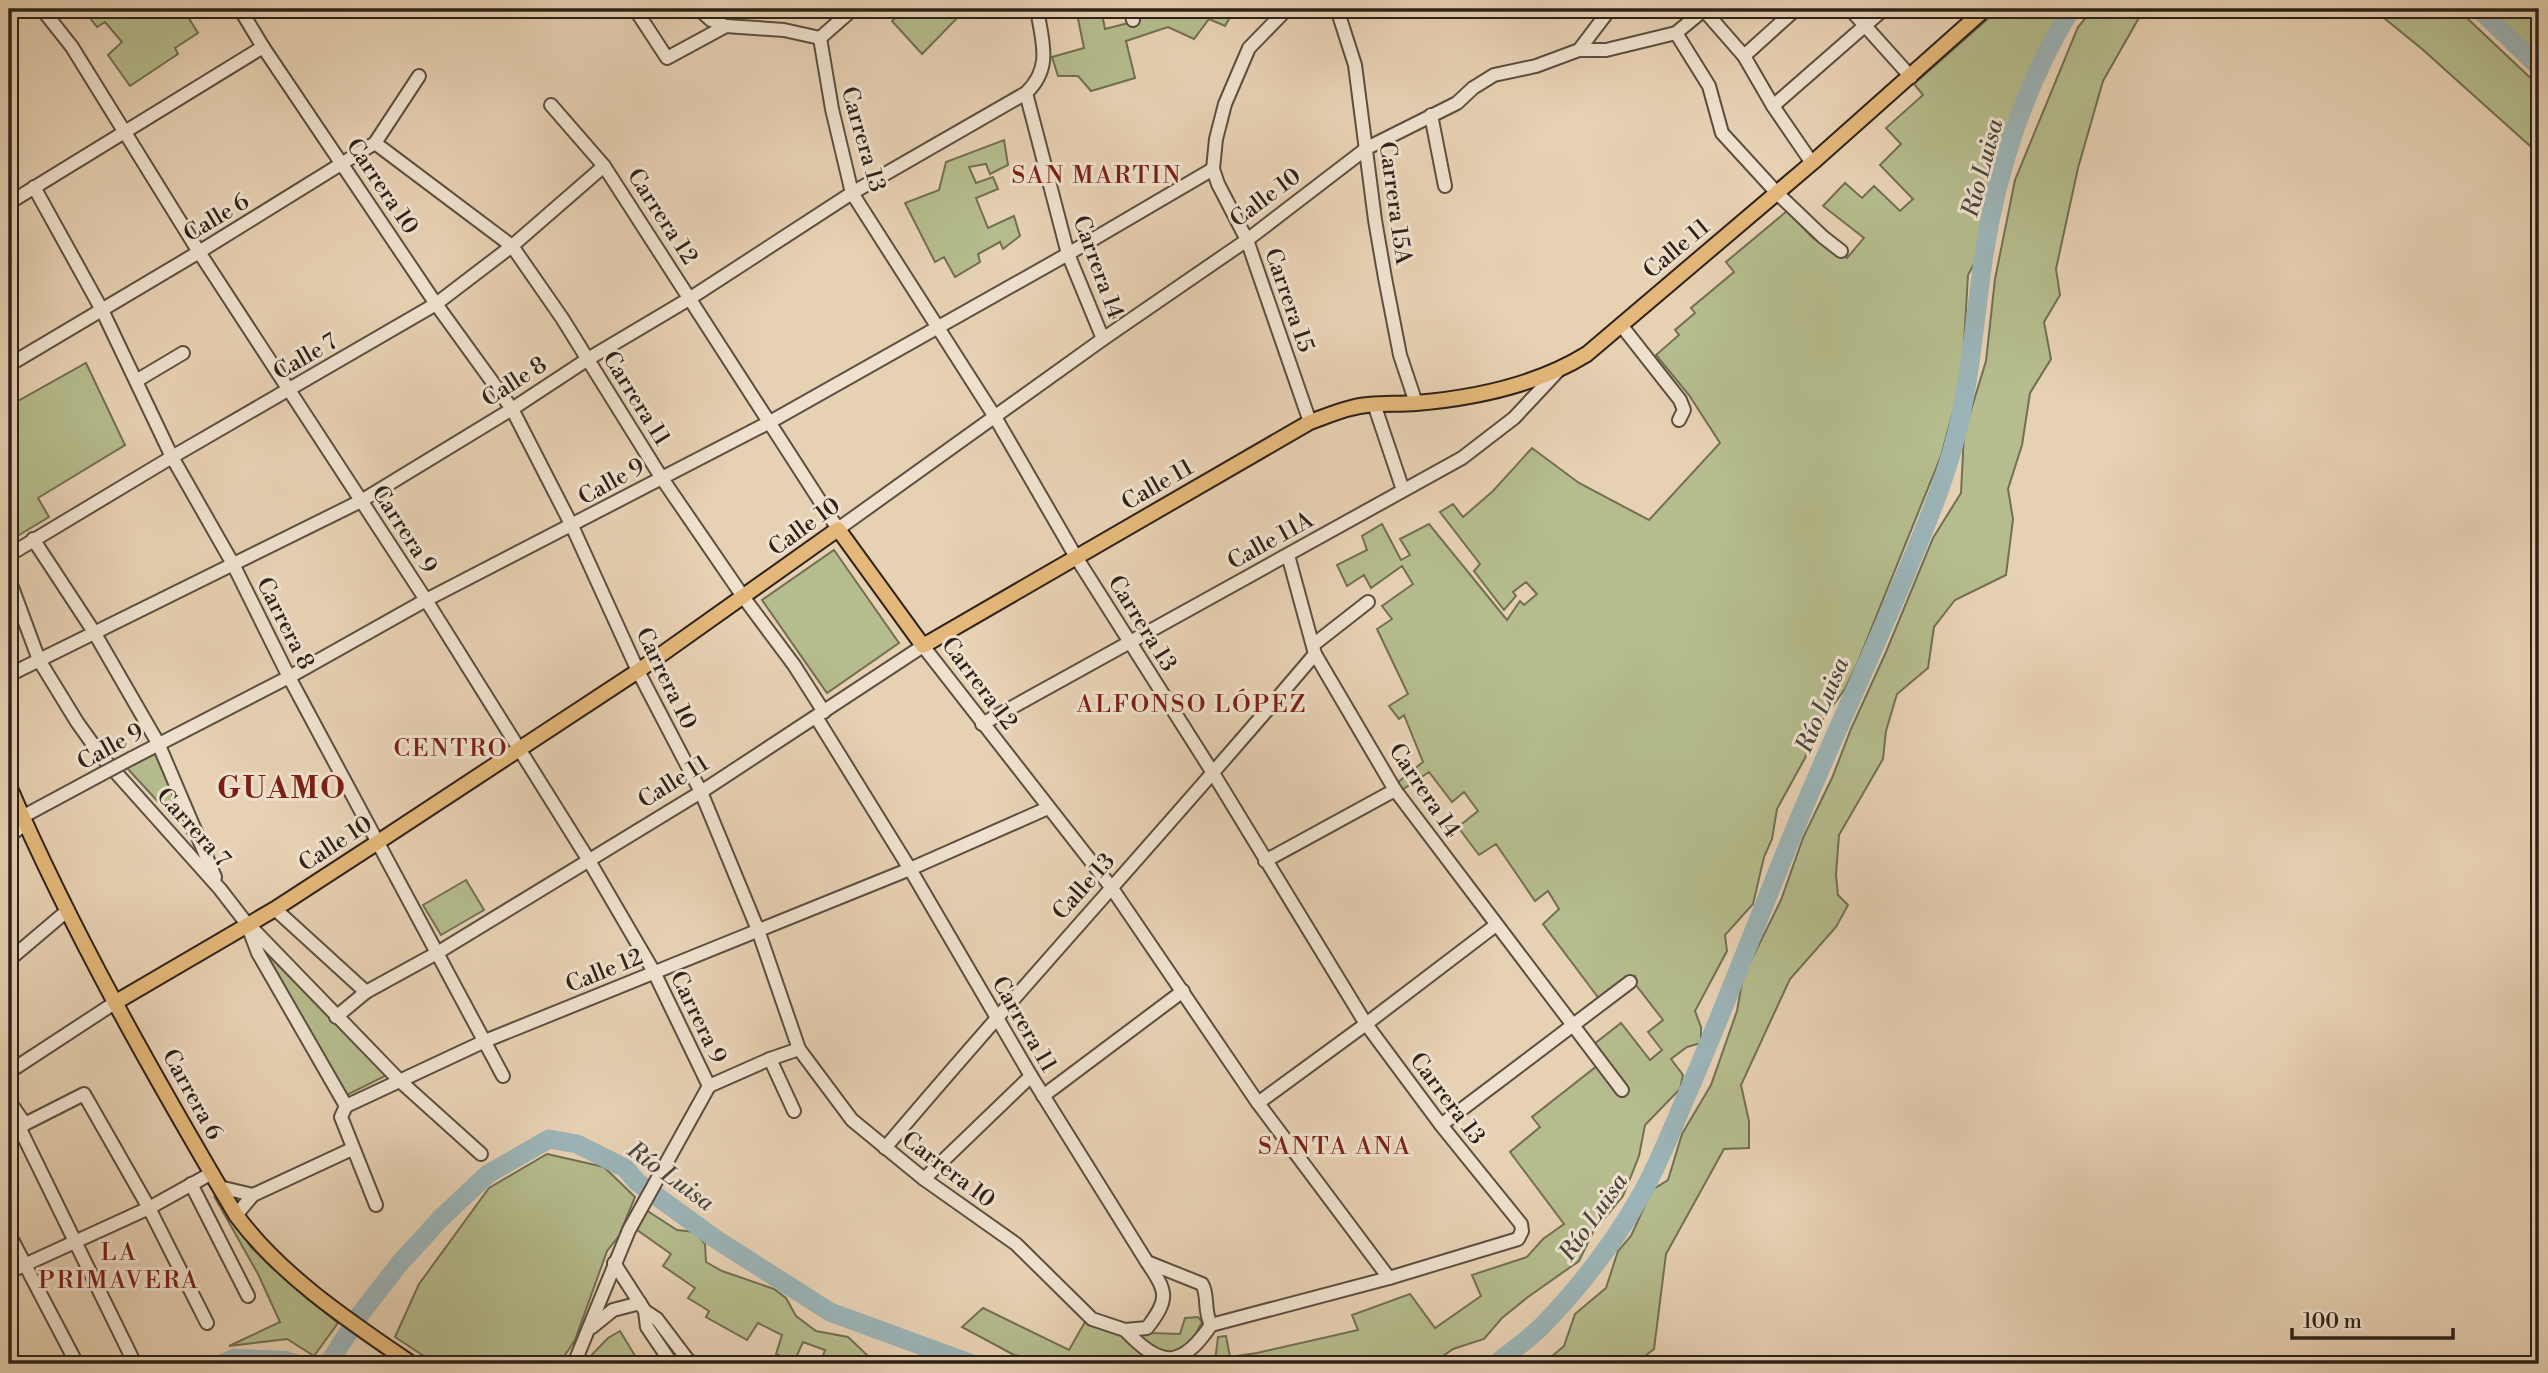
<svg xmlns="http://www.w3.org/2000/svg" width="2548" height="1373" font-family="'Libre Bodoni',serif">
<rect width="100%" height="100%" fill="#e7d1b3"/>
<filter id="stains"><feTurbulence type="fractalNoise" baseFrequency=".00286" numOctaves="4"/><feColorMatrix values="0 0 0 0 .2 0 0 0 0 .09 0 0 0 0 .02 0 0 0 .5 -.17"/></filter>
<radialGradient id="worn" r=".72"><stop offset=".6" stop-color="#630" stop-opacity="0"/><stop offset="1" stop-color="#630" stop-opacity=".3"/></radialGradient>
<g fill="#b5bc8d" stroke="#726f53" stroke-width="2">
<polygon points="83,9 183,9 198,33 175,48 178,54 130,86 108,55 122,42 105,22 97,27"/>
<polygon points="905,9 966,9 922,54 892,21"/>
<polygon points="1076,9 1101,9 1105,29 1140,20 1138,13 1154,9 1235,9 1225,26 1209,19 1194,39 1168,27 1126,41 1135,78 1091,91 1078,76 1058,76 1052,57 1084,48"/>
<polygon points="1999,9 2065,9 2045,44 2018,102 2005,141 1979,255 1968,275 1962,378 1941,456 1857,664 1845,689 1818,726 1805,758 1777,809 1772,839 1764,857 1753,904 1725,935 1727,951 1695,1011 1701,1027 1701,1043 1687,1047 1671,1059 1683,1075 1680,1089 1645,1125 1639,1156 1623,1196 1593,1232 1579,1261 1528,1297 1502,1318 1484,1339 1453,1349 1432,1364 1060,1364 1014,1355 962,1327 983,1308 1069,1350 1089,1315 1151,1333 1180,1334 1185,1318 1198,1317 1202,1322 1191,1343 1188,1363 1215,1361 1218,1337 1226,1336 1230,1357 1257,1353 1358,1330 1352,1315 1410,1294 1435,1328 1481,1296 1472,1275 1527,1257 1543,1239 1564,1224 1510,1152 1540,1127 1532,1117 1598,1065 1593,1045 1621,1023 1650,1060 1662,1050 1648,1032 1663,1020 1636,985 1635,976 1600,1000 1543,924 1559,909 1548,891 1535,901 1496,844 1479,855 1458,827 1478,811 1464,792 1452,802 1429,772 1402,790 1397,783 1423,762 1404,715 1399,719 1389,706 1408,694 1377,629 1392,619 1382,606 1413,584 1402,566 1371,588 1364,575 1347,586 1337,565 1367,550 1362,536 1382,524 1401,560 1410,555 1400,539 1429,524 1507,620 1520,601 1524,605 1537,594 1526,582 1513,592 1516,596 1504,610 1474,571 1480,564 1440,512 1453,504 1463,517 1493,491 1532,448 1579,483 1649,520 1720,443 1689,395 1656,355 1679,335 1675,330 1695,313 1691,308 1734,272 1726,262 1787,211 1813,238 1847,258 1864,238 1823,206 1845,183 1862,198 1874,186 1900,211 1913,199 1880,165 1901,144 1886,128 1923,95 1914,84"/>
<polygon points="2093,9 2144,9 2103,81 2078,168 2056,269 2060,295 2044,322 2051,359 2030,393 2022,445 2008,489 2013,519 2006,575 1955,600 1934,627 1928,668 1897,694 1886,731 1883,759 1839,835 1836,875 1838,895 1848,905 1836,927 1790,979 1741,1085 1749,1121 1749,1148 1724,1149 1666,1254 1654,1349 1635,1364 1543,1364 1564,1346 1575,1314 1606,1288 1618,1251 1631,1236 1652,1190 1668,1180 1682,1134 1711,1085 1737,1011 1743,977 1781,900 1803,838 1832,778 1851,729 1886,652 1933,538 1961,493 1964,433 1986,361 1995,279 2015,180 2078,27"/>
<polygon points="2373,9 2455,9 2468,19 2539,86 2539,154 2422,49"/>
<polygon points="2490,9 2539,9 2539,59"/>
<polygon points="1004,140 1008,165 990,174 986,164 969,167 976,183 993,177 998,189 976,198 988,228 1014,216 1020,236 1003,249 1000,242 978,254 980,262 955,277 944,257 935,262 905,203 939,190 946,162"/>
<polygon points="86,363 125,445 38,498 49,517 9,541 9,406"/>
<polygon points="834,550 899,643 827,693 762,600"/>
<polygon points="157,751 207,855 127,768"/>
<polygon points="466,880 484,910 441,935 423,905"/>
<polygon points="257,923 335,1019 393,1072 347,1095 247,931"/>
<polygon points="547,1154 604,1167 635,1197 619,1236 607,1251 575,1340 559,1364 436,1364 395,1337 419,1284 489,1188"/>
<polygon points="214,1196 251,1247 270,1266 338,1323 314,1356 287,1339 229,1346 280,1322 258,1274"/>
<polygon points="646,1210 677,1230 695,1232 705,1244 706,1262 722,1271 774,1289 786,1298 796,1316 816,1331 848,1337 868,1356 889,1364 820,1364 825,1350 803,1342 794,1362 776,1354 782,1335 758,1323 747,1340 706,1317 709,1311 688,1298 695,1288 663,1266 671,1254 633,1227"/>
<polygon points="620,1331 640,1364 583,1364 608,1338"/>
</g>
<g fill="none" stroke-linecap="round" stroke-linejoin="round">
<polyline stroke="#9bb4b7" stroke-width="10" points="209,1364 233,1354 286,1356 312,1364"/>
<g stroke="#9bb4b7" stroke-width="19">
<polyline points="2479,9 2539,67"/>
<polyline points="328,1364 361,1313 400,1263 442,1217 488,1174 549,1139 577,1144 625,1168 637,1182 717,1240 830,1312 972,1364"/>
<path d="M1496,1364C1511,1351 1528,1340 1542,1326C1579,1288 1615,1241 1641,1195C1660,1162 1673,1126 1688,1092C1729,998 1764,902 1804,807C1837,729 1873,652 1906,573C1923,532 1941,491 1953,447C1971,383 1974,320 1984,255C1997,169 2026,83 2071,9"/>
</g>
<defs>
<g id="minor">
<polyline points="42,9 72,47 199,252 426,600 588,859 654,972 709,1086"/>
<path d="M240,9L263,47L436,304L512,409L572,526L638,671L701,792L758,930L799,1049L852,1120L924,1179L1016,1244L1092,1319L1125,1330L1147,1328C1170,1298 1167,1292 1147,1262"/>
<polyline points="635,9 667,58 726,26 784,30 820,38 853,9"/>
<polyline points="699,9 711,20 726,26"/>
<path d="M1037,9C1042,42 1053,67 1026,93L1068,254L1103,339"/>
<polyline points="1130,9 1133,20"/>
<polyline points="1287,9 1249,48 1225,104 1216,139 1213,169 1218,184 1247,240 1310,422"/>
<polyline points="1337,9 1355,65 1375,220 1385,278 1400,355 1416,403"/>
<polyline points="1703,9 1744,56 1773,106 1812,163"/>
<polyline points="1850,9 1911,77"/>
<polyline points="1676,33 1709,86 1722,133 1777,193 1823,237 1841,251"/>
<polyline points="820,38 832,109 852,193 995,417 1076,557 1213,773 1366,1024 1441,1125 1521,1224 1522,1231 1518,1239 1389,1278 1211,1325"/>
<polyline points="1579,50 1606,50 1676,33 1705,9"/>
<polyline points="1744,56 1796,9"/>
<polyline points="551,105 604,166 838,529 1103,339 1247,240 1367,148 1457,103 1473,88 1494,75 1536,66 1579,50 1610,9"/>
<polyline points="1773,106 1884,9"/>
<polyline points="1431,115 1445,186"/>
<polyline points="375,143 512,246 562,318 661,477 744,598 794,665 824,712"/>
<polyline points="34,187 102,310 172,457 233,564 289,677 503,1076"/>
<polyline points="9,203 263,47"/>
<polyline points="1621,325 1680,400 1684,410 1679,420"/>
<polyline points="9,365 199,252 375,143 419,76"/>
<polyline points="136,381 183,353"/>
<polyline points="1374,404 1403,490"/>
<polyline points="33,539 94,632 158,743 215,877"/>
<polyline points="9,555 172,457 436,304 512,246 604,166"/>
<polyline points="1288,555 1315,654 1395,790 1622,1090"/>
<polyline points="9,579 39,660 77,722 102,757 220,889 247,924 258,953 346,1106"/>
<polyline points="1313,645 1368,602"/>
<polyline points="9,675 361,501 512,409 588,359 689,299 852,193 1026,93"/>
<path d="M816,717L910,869L1031,1076L1147,1262L1202,1284C1209,1296 1203,1309 1211,1325"/>
<polyline points="982,724 1462,458 1514,418 1558,371"/>
<polyline points="132,758 289,677 426,600 770,422 1068,254 1213,169"/>
<polyline points="22,817 100,775"/>
<polyline points="9,836 25,824"/>
<polyline points="1265,861 1395,790"/>
<polyline points="275,909 366,992"/>
<polyline points="250,926 400,1081 481,1154"/>
<polyline points="9,960 68,910"/>
<polyline points="336,1017 366,992 437,953 701,792 923,646 1111,887 1258,1103 1389,1278"/>
<polyline points="770,1059 794,1111"/>
<polyline points="9,1072 116,1002"/>
<polyline points="709,1086 770,1059 799,1049"/>
<polyline points="1043,1096 1183,991"/>
<polyline points="9,1101 25,1124"/>
<polyline points="1258,1103 1366,1024 1496,925"/>
<polyline points="1441,1125 1630,982"/>
<polyline points="19,1127 135,1364"/>
<polyline points="9,1132 84,1094 149,1208 207,1323"/>
<path d="M885,1148C1026,981 1174,821 1315,654"/>
<polyline points="924,1179 1031,1076"/>
<polyline points="191,1184 248,1296"/>
<polyline points="219,1187 253,1195"/>
<polyline points="376,1205 341,1117 346,1106 485,1041 910,869 1048,808"/>
<polyline points="236,1215 253,1195 352,1149"/>
<polyline points="9,1234 77,1364"/>
<polyline points="614,1263 645,1311 647,1327 672,1364"/>
<polyline points="9,1272 149,1208 212,1173"/>
<polyline points="645,1311 657,1319 688,1360 694,1364"/>
<polyline points="592,1327 613,1310 640,1303"/>
<path d="M1125,1330C1161,1368 1181,1369 1211,1325"/>
<polyline points="574,1364 629,1230 709,1086"/>
</g>
<g id="major">
<path d="M9,786C73,934 154,1076 236,1215C281,1276 349,1321 412,1364"/>
<path d="M116,1002L275,909L378,842L638,671L838,529L923,646L1310,422C1324,417 1338,411 1351,408C1373,402 1395,405 1416,403C1475,398 1537,385 1587,354L1812,163L1985,9"/>
</g>
</defs>
<use href="#minor" stroke="#5c4e40" stroke-width="16"/>
<use href="#major" stroke="#2e2219" stroke-width="18"/>
<use href="#minor" stroke="#efe1ce" stroke-width="12"/>
<use href="#major" stroke="#e4b87a" stroke-width="14"/>
<defs>
<polyline id="minor-bridge" points="100,775 132,758"/>
</defs>
<use href="#minor-bridge" stroke="#5c4e40" stroke-width="16" stroke-linecap="butt"/>
<use href="#minor-bridge" stroke="#efe1ce" stroke-width="12"/>
</g>
<g text-anchor="middle" stroke-width="6" stroke-linejoin="round" paint-order="stroke">
<g font-size="23" fill="#2e2219" stroke="#efe1ce">
<text transform="translate(864 139) rotate(74)" y="8">Carrera 13</text>
<text transform="translate(383 186) rotate(56)" y="8">Carrera 10</text>
<text transform="translate(1265 197) rotate(-37)" y="8">Calle 10</text>
<text transform="translate(1396 203) rotate(82)" y="8">Carrera 15A</text>
<text transform="translate(663 216) rotate(57)" y="8">Carrera 12</text>
<text transform="translate(216 217) rotate(-31)" y="8">Calle 6</text>
<text transform="translate(1676 248) rotate(-40)" y="8">Calle 11</text>
<text transform="translate(1099 267) rotate(70)" y="8">Carrera 14</text>
<text transform="translate(1290 300) rotate(71)" y="8">Carrera 15</text>
<text transform="translate(305 356) rotate(-30)" y="8">Calle 7</text>
<text transform="translate(514 381) rotate(-33)" y="8">Calle 8</text>
<text transform="translate(637 398) rotate(58)" y="8">Carrera 11</text>
<text transform="translate(611 481) rotate(-29)" y="8">Calle 9</text>
<text transform="translate(1157 484) rotate(-30)" y="8">Calle 11</text>
<text transform="translate(804 526) rotate(-36)" y="8">Calle 10</text>
<text transform="translate(405 529) rotate(57)" y="8">Carrera 9</text>
<text transform="translate(1270 540) rotate(-29)" y="8">Calle 11A</text>
<text transform="translate(286 623) rotate(63)" y="8">Carrera 8</text>
<text transform="translate(1143 623) rotate(58)" y="8">Carrera 13</text>
<text transform="translate(667 678) rotate(64)" y="8">Carrera 10</text>
<text transform="translate(980 683) rotate(53)" y="8">Carrera 12</text>
<text transform="translate(110 746) rotate(-29)" y="8">Calle 9</text>
<text transform="translate(673 781) rotate(-32)" y="8">Calle 11</text>
<text transform="translate(1425 790) rotate(56)" y="8">Carrera 14</text>
<text transform="translate(194 827) rotate(48)" y="8">Carrera 7</text>
<text transform="translate(335 843) rotate(-33)" y="8">Calle 10</text>
<text transform="translate(1083 886) rotate(-48)" y="8">Calle 13</text>
<text transform="translate(604 970) rotate(-22)" y="8">Calle 12</text>
<text transform="translate(699 1017) rotate(64)" y="8">Carrera 9</text>
<text transform="translate(1025 1024) rotate(60)" y="8">Carrera 11</text>
<text transform="translate(193 1094) rotate(61)" y="8">Carrera 6</text>
<text transform="translate(1448 1098) rotate(53)" y="8">Carrera 13</text>
<text transform="translate(949 1169) rotate(37)" y="8">Carrera 10</text>
</g>
<g font-size="24" font-style="italic" fill="#494640" stroke="#efe1ce">
<text transform="translate(1982 168) rotate(-75)" y="8">Río Luisa</text>
<text transform="translate(1822 705) rotate(-67)" y="8">Río Luisa</text>
<text transform="translate(671 1176) rotate(36)" y="8">Río Luisa</text>
<text transform="translate(1593 1217) rotate(-55)" y="8">Río Luisa</text>
</g>
<g font-size="24" letter-spacing="2" fill="#7a1f14" stroke="#efe1ce">
<text x="1097" y="183">SAN MARTIN</text>
<text x="1192" y="712">ALFONSO LÓPEZ</text>
<text x="451" y="756">CENTRO</text>
<text x="1335" y="1154">SANTA ANA</text>
<text x="119" y="1260">LA<tspan x="119" dy="28">PRIMAVERA</tspan></text>
</g>
<g font-size="30" font-weight="bold" letter-spacing="2" fill="#7a1f14" stroke="#efe1ce">
<text x="282" y="798">GUAMO</text>
</g>
</g>
<rect width="2548" height="1373" fill="none" stroke="#e7d1b3" stroke-width="35"/>
<rect x="10" y="10" width="2527" height="1352" fill="none" stroke="#2e2219" stroke-width="3.5"/>
<rect x="18" y="18" width="2513" height="1338" fill="none" stroke="#2e2219" stroke-width="2"/>
<path d="M2292 1328v10h161v-10" fill="none" stroke="#2e2219" stroke-width="3.5"/>
<text x="2303" y="1328" font-size="21" fill="#2e2219" stroke="#efe1ce" stroke-width="5" paint-order="stroke">100 m</text>
<rect width="100%" height="100%" filter="url(#stains)"/>
<rect width="100%" height="100%" fill="url(#worn)"/>
</svg>
